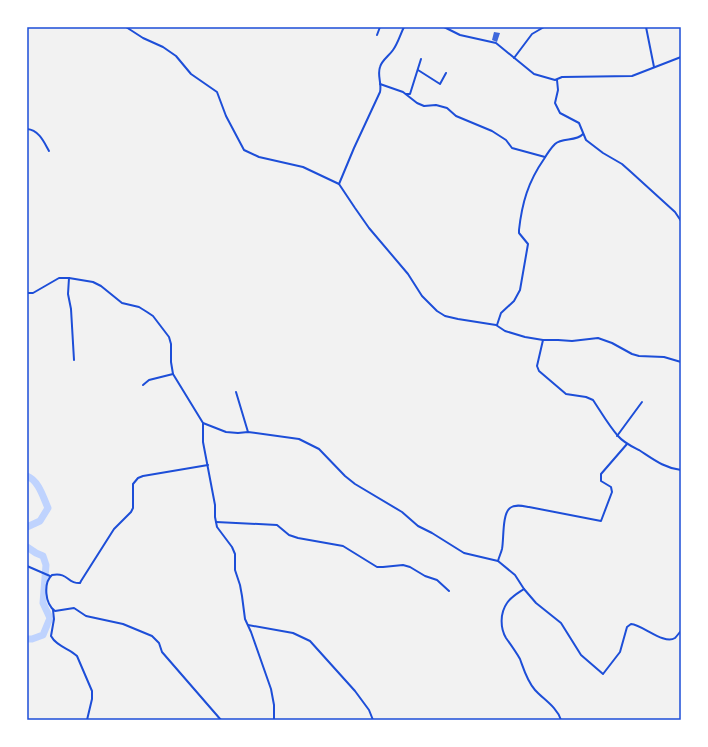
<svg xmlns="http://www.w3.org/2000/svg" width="708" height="747" font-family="Overpass,sans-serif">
<rect width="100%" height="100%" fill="#f2f2f2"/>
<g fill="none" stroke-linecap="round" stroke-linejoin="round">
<g stroke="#bfd3fe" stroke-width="7">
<path d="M27,476C39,481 43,497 48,508L40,521L27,527"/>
<polyline points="27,547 36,553 43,556 46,565 43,603 50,618 43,635 32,639 27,639"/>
</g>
</g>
<polygon fill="#3d67dc" points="494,32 500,33 497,42 492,40"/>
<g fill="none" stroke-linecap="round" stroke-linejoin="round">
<g stroke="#1d4ed8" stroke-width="2">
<polyline points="126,27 143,38 163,47 176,56 191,74 217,92 226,116 244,150 259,157 303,167 339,184 355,208 369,228 408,274 422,296 437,311 445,316 458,319 496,325 505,331 525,337 543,340 558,340 572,341 598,338 612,343 632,354 639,356 664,357 681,362"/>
<polyline points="444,27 460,35 496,43 534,74 555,80 562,77 632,76 681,57"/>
<polyline points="646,27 654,67"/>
<polyline points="377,35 380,27"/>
<polyline points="514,58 532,34 544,27"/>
<polyline points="418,70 440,84 446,73"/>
<polyline points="557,80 558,90 555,103 560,113 579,123 586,140 603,153 622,164 631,172 675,212 681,221"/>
<polyline points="380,84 403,92 417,103 424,106 436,105 447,108 456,116 492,131 506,140 512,148 545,157"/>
<polyline points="406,94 410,94 421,59"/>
<path d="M27,129C39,130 44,142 49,151"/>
<path d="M339,184L354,148L380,92C382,83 377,76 380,67C382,60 389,56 393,50C398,43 400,35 404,27"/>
<polyline points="69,278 68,294 71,309 74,360"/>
<path d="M27,293H33L59,278H69L93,282L101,286L122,303L139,307L147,312L153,316L169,337L171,344V362L173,374L203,423L226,432L238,433L248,432L299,439L319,449L345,476L355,484L402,512L418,526L432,533L464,553L498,561L515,575L524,589L536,603L561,623L581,655L603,674L620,652L627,627L631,624C643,625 664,645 675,638C677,636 679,633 681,631"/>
<path d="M497,325L501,313L514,301L520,290L528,244L519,233V230C522,203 528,182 544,159C547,154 551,148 555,144C562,137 576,142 583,134"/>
<path d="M543,340L537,366L539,371L566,394L586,397L593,400C601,412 609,426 618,436C624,443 631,446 639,450C653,459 664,468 681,470"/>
<polyline points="143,385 149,380 173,374"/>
<polyline points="236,392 248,432"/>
<polyline points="203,423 203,442 215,505 215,517 217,527 232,547 235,554 235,570 240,585 242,596 245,619 251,632 271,689 274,705 274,720"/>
<polyline points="617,436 642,402"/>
<path d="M208,465L143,476L138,478L133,484V508L131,512L114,529L81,581L80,583C67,584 69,572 52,575C43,583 45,604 55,611L74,608L86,616L123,624L152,636L159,643L162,652L221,720"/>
<polyline points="216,522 277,525 289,535 298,538 343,546 377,567 383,567 403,565 410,567 425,576 437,580 449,591"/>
<path d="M498,561C499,557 501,553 502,549C504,539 502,514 510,508C515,504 523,506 529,507L601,521L612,492L611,487L601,481V474L627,444"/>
<polyline points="27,566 50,576"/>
<path d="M524,589C518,593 511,597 507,603C500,613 500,628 506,638C511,645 516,652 520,659C524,670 527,681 535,690C543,699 557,707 561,720"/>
<path d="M53,610L54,619L51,636C57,647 69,648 77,656L92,691V699L87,720"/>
<polyline points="248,625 293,633 310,641 355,691 369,710 373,720"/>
</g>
</g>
<rect width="708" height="747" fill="none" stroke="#ffffff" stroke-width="56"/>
<rect x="28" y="28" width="652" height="691" fill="none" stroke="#1d4ed8" stroke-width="1.5"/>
</svg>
